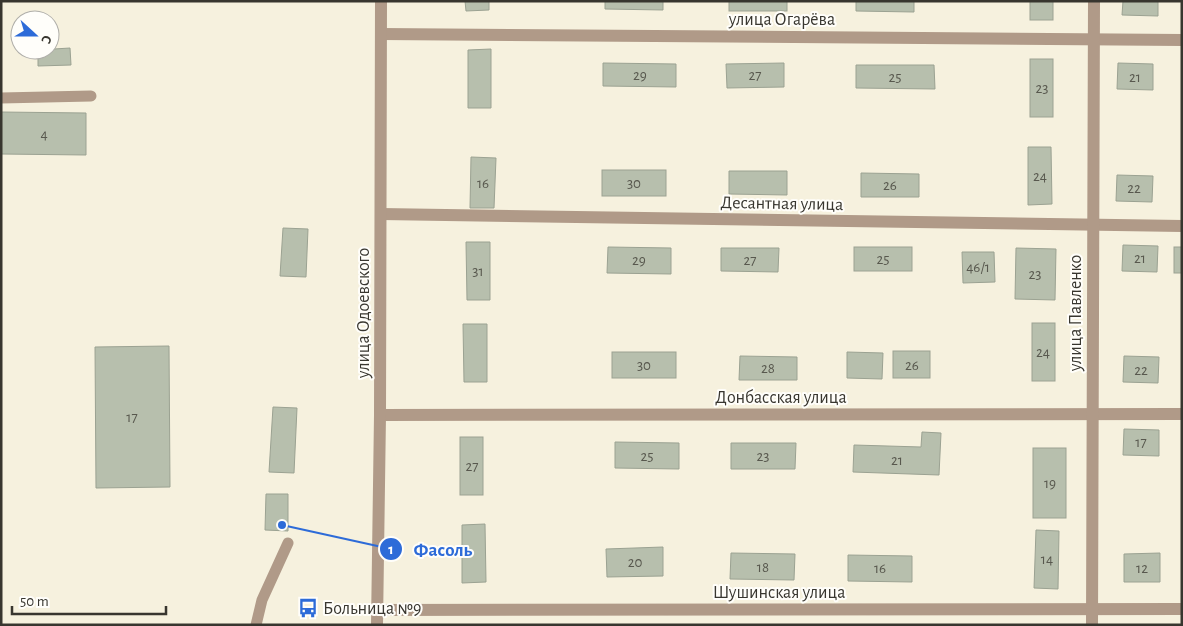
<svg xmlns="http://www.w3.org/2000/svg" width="1183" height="626" font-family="'Alegreya Sans',sans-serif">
<rect width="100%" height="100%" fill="#f6f1de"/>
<g fill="#b7bfad" stroke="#9ba292">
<polygon points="465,1 489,1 489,10 466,11"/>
<polygon points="605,1 663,1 663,10 605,9"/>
<rect x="729" y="1" width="58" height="10"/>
<polygon points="856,1 914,1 914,12 856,11"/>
<rect x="1030" y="1" width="23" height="19"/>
<polygon points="1123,1 1158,1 1158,16 1122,15"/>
<polygon points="70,48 71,65 38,66 38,50"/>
<polygon points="491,49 491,108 468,108 468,50"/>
<rect x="1030" y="59" width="23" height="58"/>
<polygon points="603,63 676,64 676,87 603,86"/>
<polygon points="784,63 784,87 727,88 726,64"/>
<polygon points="1118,63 1153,64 1153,90 1117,89"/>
<polygon points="856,65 934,65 935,89 856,88"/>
<polygon points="1,112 86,113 86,155 1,154"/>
<polygon points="1028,147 1051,147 1052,204 1028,205"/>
<polygon points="471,157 496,158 494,208 470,208"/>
<rect x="602" y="170" width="64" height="26"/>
<polygon points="729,171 787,171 787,195 729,194"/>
<polygon points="861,173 919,174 919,197 861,197"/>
<polygon points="1117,175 1153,176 1152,202 1116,201"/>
<polygon points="283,228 308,229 306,277 280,276"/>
<polygon points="466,242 490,242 490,300 467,300"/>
<polygon points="1123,245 1158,246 1157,272 1122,271"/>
<polygon points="608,247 671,248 671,274 607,273"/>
<rect x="854" y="247" width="58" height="24"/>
<rect x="1174" y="247" width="8" height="26"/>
<polygon points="721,248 779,248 778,272 721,271"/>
<polygon points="1016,248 1056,249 1055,300 1015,299"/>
<polygon points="962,252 994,252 995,282 963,283"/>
<rect x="1032" y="323" width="23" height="58"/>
<polygon points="463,324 487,324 487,382 464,382"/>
<polygon points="169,346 170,487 96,488 95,347"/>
<rect x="893" y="351" width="37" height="27"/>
<rect x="612" y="352" width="64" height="26"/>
<polygon points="847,352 883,353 882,379 847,378"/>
<polygon points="740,356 797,357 797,380 739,380"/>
<polygon points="1124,356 1159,357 1158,383 1123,382"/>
<polygon points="273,407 297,408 294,473 269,472"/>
<polygon points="1124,429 1159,430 1159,456 1123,455"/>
<polygon points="922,432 941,433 939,475 853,472 854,445 921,447"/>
<rect x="460" y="437" width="23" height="58"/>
<polygon points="615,442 679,443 679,469 615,468"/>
<polygon points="731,443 796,443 795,469 731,469"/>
<rect x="1033" y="448" width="33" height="70"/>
<polygon points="266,494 288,494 288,531 265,530"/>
<polygon points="485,524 486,582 462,583 462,525"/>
<polygon points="1036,530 1059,531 1058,589 1034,588"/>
<polygon points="663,547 663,576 607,577 606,549"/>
<polygon points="731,553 795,554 794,580 730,579"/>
<polygon points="1160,553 1160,582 1124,582 1124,554"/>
<polygon points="848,555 912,556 912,582 848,581"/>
</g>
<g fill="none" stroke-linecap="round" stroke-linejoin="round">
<g stroke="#b09a88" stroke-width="11">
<polyline points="1,98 91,96"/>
<polyline points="256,625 262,600 288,543"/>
</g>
<g stroke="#b09a88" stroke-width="12">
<polyline points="381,34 1182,40"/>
<polyline points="381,214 1182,226"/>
<polyline points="380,415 1182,414"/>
<polyline points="377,610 1182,609"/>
<polyline points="1092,625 1094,1"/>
</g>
<polyline stroke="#b09a88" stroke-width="12" points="377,625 380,415 381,1"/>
</g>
<defs>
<symbol id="bus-bare" viewBox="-9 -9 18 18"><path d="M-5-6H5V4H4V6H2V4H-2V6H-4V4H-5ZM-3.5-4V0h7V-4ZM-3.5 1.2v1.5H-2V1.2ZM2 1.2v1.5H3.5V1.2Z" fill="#2d6bd8" stroke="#fffefa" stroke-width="2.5" paint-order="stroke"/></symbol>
</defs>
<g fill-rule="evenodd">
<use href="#bus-bare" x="294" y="594" width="28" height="28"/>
</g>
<g text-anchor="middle" stroke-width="4" stroke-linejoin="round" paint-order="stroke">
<g font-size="15" fill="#58584e">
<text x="640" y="80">29</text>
<text x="755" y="80">27</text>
<text x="895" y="82">25</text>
<text x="1135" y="82">21</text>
<text x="1042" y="93">23</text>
<text x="44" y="139">4</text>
<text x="1040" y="181">24</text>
<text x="483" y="188">16</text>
<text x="634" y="188">30</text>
<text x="890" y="190">26</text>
<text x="1134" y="193">22</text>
<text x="1140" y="263">21</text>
<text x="883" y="264">25</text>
<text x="639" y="265">29</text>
<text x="750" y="265">27</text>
<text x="978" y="272">46/1</text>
<text x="478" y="276">31</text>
<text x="1035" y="279">23</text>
<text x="1043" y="357">24</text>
<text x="644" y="370">30</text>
<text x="912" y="370">26</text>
<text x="768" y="373">28</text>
<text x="1141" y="375">22</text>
<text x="132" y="422">17</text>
<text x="1141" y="447">17</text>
<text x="647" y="461">25</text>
<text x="763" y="461">23</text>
<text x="897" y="465">21</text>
<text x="472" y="471">27</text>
<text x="1050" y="488">19</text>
<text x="1047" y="564">14</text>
<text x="635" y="567">20</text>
<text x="763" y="572">18</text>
<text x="880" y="573">16</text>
<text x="1142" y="573">12</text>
</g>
<g font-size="18" fill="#38362f" stroke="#fffefa">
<text x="782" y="25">улица Огарёва</text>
<text transform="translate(782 203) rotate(1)" y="6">Десантная улица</text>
<text transform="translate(363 313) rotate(-90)" y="6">улица Одоевского</text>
<text transform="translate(1075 313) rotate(-90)" y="6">улица Павленко</text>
<text x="781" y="403">Донбасская улица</text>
<text x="779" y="598">Шушинская улица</text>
</g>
<g font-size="18" fill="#38362f" stroke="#fffefa" text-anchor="start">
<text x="323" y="614">Больница №9</text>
</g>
</g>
<path fill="none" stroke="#2d6bd8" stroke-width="2" d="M282 525L391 549"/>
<g fill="#2d6bd8" stroke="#fffefa" stroke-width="2">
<circle cx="282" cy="525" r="5"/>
<circle cx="391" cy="549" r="12"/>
</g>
<g font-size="15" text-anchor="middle" font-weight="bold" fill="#fff">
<text x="391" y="554">1</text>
</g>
<g font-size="19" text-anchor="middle" font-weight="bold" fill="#2d6bd8" stroke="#fffefa" stroke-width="4" stroke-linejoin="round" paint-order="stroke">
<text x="443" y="556">Фасоль</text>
</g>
<rect width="1183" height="626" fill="none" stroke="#38362f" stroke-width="5"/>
<g transform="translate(35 35) rotate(111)"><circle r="24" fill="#fffefa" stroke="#afaea9"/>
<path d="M0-4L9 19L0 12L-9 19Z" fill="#2d6bd8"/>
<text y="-8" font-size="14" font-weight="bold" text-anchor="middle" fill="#38362f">С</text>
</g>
<path d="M12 606v8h154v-8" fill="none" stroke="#38362f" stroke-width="2.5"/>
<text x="20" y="606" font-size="15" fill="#38362f" stroke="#fffefa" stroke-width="4" paint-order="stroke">50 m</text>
</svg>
